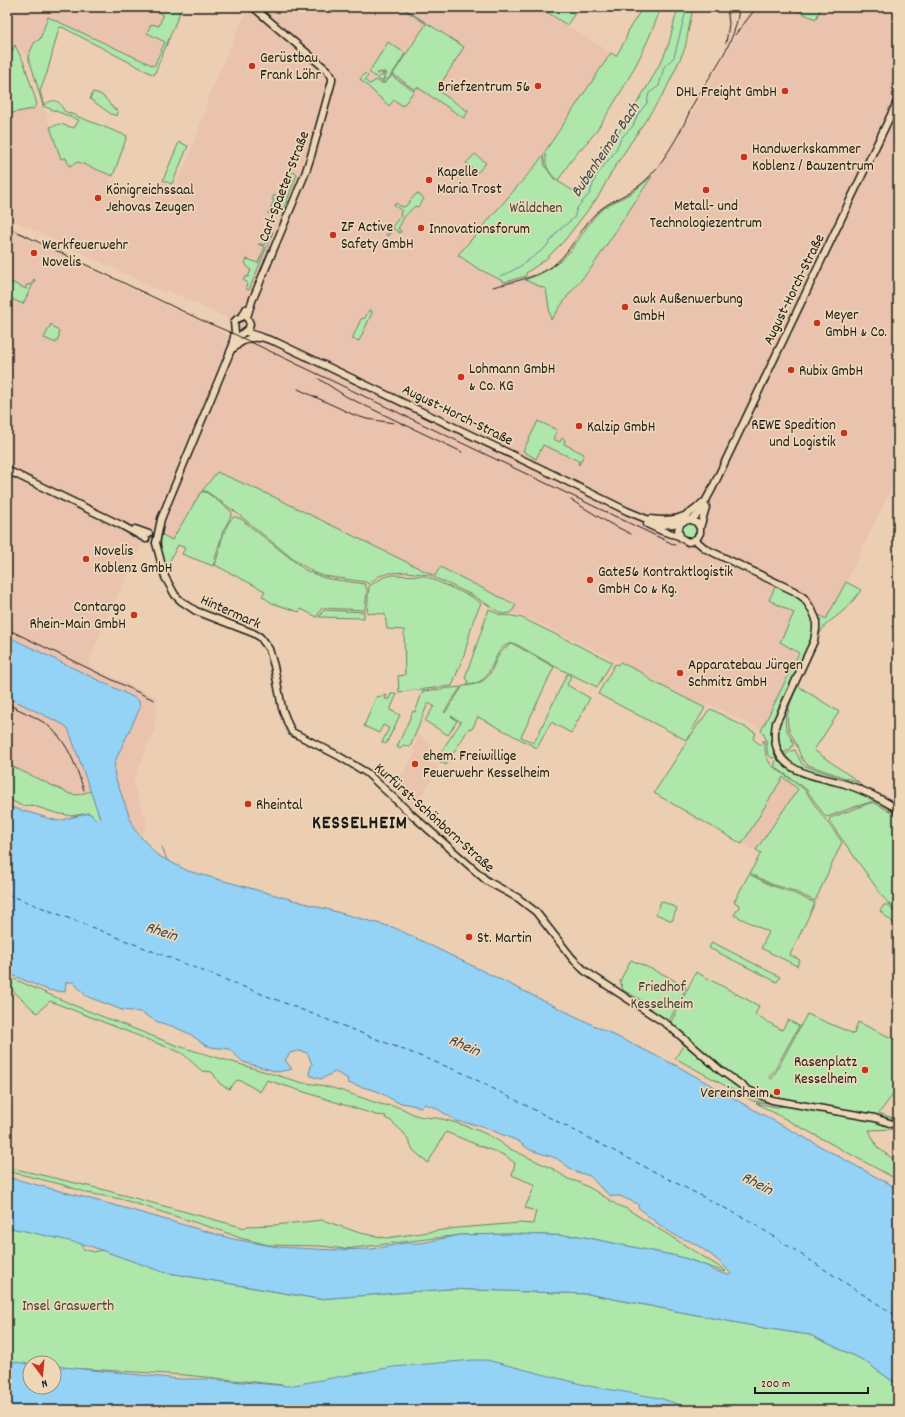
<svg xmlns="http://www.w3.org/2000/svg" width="905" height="1417" font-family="Dekko,sans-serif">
<rect width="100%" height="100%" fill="#ecceb3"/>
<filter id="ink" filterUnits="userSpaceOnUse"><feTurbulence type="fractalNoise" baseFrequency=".025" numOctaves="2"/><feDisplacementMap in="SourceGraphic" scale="8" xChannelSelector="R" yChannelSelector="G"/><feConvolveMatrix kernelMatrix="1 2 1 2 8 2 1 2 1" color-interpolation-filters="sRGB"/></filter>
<g filter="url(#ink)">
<g fill="#eac3af">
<polygon points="7,7 157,7 156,11 163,15 159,26 147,33 165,42 154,66 48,17 40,39 34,43 28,57 15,45 7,64"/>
<polygon points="248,7 539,7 611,53 536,165 458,255 504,282 524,277 525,280 546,289 551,319 569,294 592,267 684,127 730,46 745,26 742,24 752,7 787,7 816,19 821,7 898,7 898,55 897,58 898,60 898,475 846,582 826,619 817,614 811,603 805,596 794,613 799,653 762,730 708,704 706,707 700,705 652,681 644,674 614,659 518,614 511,613 515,605 440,567 435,576 272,496 216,472 201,492 172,541 150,527 103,626 88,665 158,698 154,727 155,728 133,783 147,822 143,834 133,829 115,777 115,766 116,759 139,712 140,705 138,700 135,698 7,636 7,229 230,336 235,322 167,290 165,293 11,219 13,215 7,212 7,114 43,106 61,159 66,158 69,166 78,162 113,176 111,180 139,192 147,192 158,184 160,180 176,187 200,128 199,127 207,107 209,106 206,102"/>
<polygon points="7,697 64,725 68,728 91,791 77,795 70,794 7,764"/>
<polygon points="419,735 433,746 424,760 434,763 438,769 413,809 410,807 411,805 394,787 416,752 413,749"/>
<polygon points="783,777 798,788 756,850 753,848 752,850 742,844"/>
</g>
<g fill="#afe7ab" stroke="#668264">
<path d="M157,7H182L154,75L62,27L59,28L47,73L40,91L44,105C54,98 59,99 64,111L127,136L113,176L78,162L69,166L66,158L61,159L50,127L60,124L74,128L79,120L43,106L33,71L28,57L34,43L40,39L48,17L154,66L165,42L147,33L151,24L159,26L163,15L156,11Z"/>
<polygon points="402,7 464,47 437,90 466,110 469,110 464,118 417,87 415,90 393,74 426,24 405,10 403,12 400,10"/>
<polygon points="539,7 579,7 567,25"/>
<path d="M643,7H661C646,51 620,96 594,134C588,142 580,149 574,157C568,164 564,172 558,180C553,177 547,170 546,163C546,159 547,157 544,153L611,53L616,56L625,41L629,29Z"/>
<polygon points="678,7 693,7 685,48 675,70 665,91 612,171 598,197 564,241 545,260 526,273 526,276 505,282 477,268 458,255 536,165 543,155 545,166 554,179 580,195 650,82 664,56 669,43"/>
<polygon points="787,7 821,7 816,19"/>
<path d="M388,42L405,53C401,61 390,79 383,83L382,82L386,76L385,72L376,73L380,77L383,75L382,73H384V78L381,81L369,72Z"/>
<polygon points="15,45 24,63 37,104 33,109 7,114 7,64"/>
<polygon points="365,73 368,76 365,80 369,84 372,83 376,80 381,83 385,83 392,76 414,91 403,106 394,100 389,106 360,79"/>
<path d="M93,92C109,95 107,106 118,111L117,116L111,114L90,99Z"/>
<polygon points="179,142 188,146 172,184 163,180"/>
<polygon points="475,154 486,163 477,173 466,163"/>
<polygon points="290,171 297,174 284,208 276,209 268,214 274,200 272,199 274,195 281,197 291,175 289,174"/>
<path d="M652,176L592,267L569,294L551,320L546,289L525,280C543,274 559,265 571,250C581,237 588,223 599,212C609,203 622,199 633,192C640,187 646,180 652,176Z"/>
<polygon points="416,194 419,194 424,199 418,207 415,206 404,217 398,229 401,231 400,233 393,228 388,236 386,235 401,215 400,213 402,211 394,205 396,203 400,206 405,207"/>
<polygon points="271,232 273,232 249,290 246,289 247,282 243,280 245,277 248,277 251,270 249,269 245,263 247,259 258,263 265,247 258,244 261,244 264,245 271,236 269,234"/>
<polygon points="34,279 35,280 23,304 7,297 7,280 26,289 26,285 27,286 28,284 31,285"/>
<polygon points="369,310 371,310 372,313 359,341 352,339 361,319 365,318"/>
<polygon points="51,324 59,332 59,336 56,343 44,338"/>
<polygon points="538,421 557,430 553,439 560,442 562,438 565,440 564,444 584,454 579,465 578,464 579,461 543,445 536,459 523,451"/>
<polygon points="217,472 272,496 435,576 440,567 516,605 511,613 502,614 474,596 429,575 407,572 390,573 379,576 368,584 366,582 324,576 313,572 293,559 233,510 206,491 202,491"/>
<polygon points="201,492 206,492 231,511 232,514 223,531 213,566 182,554 185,548 178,545 165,570 161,550 161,534 172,540"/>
<path d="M233,517H236L241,519L305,570L324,578L365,584L367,590L365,610L322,608L321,609L317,617L301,609L299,612L272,603L262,596L265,591L215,565C220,550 222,529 233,517Z"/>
<circle cx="689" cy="531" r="8"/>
<polygon points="393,575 425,576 472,597 481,603 473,621 465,652 452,686 399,692 398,676 405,675 404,630 387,629 385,614 367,613 369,586 384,577"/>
<path d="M846,582L861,590C856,597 851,604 844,610C832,621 823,623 817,640V614L826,619Z"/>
<path d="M776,585C785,589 795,593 803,600C805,602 806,605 808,608C810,611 813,615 813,619C819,662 759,708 775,751L774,752L777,757L772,758L768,755C766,747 768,737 761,731L799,653L780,642L794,613L769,600Z"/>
<path d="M489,609L500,615L513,616L522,618L612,662L597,687L554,666L516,644C495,640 495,671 482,680C478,683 472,684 467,685L468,681L465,678Z"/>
<polygon points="324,610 364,612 364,618 319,617"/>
<path d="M512,644L515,645L554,667L521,737L534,743L567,674L571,676L567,685L590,698L571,733L551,722L537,748L478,717L472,729L469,728L446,765L436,759L461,722L451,716L457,721L448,735L425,721L434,706L428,703L410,747L403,745L400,749L397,747L413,711L415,712L423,691L461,687L444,712L445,713L463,686C503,684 485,656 512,644Z"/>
<polygon points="620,662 644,674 652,681 705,708 686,740 598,694 615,664 618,665"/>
<path d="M798,686L839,712L814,750L860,783L808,765C801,760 800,754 797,746C795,740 791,735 789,729C784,715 792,698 798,686Z"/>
<polygon points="391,694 397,694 390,710 400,715 386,744 382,742 389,728 383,725 379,733 364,726 376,697 387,695 385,699 389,699"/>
<path d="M791,699C787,709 783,720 787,730C789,735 792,739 794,744L790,749L783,753L777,739L778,725Z"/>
<polygon points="711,709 756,733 753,739 761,745 764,740 766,756 771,765 805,790 814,804 842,842 815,901 791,890 771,884 750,873 761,853 756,850 798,789 783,777 742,844 654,793 699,723 700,723 708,711"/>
<path d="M795,750L802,764L805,766C838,776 868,788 898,803V806L802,771L788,760L785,755L791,751Z"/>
<path d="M778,759L782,764L783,763C800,782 831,782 853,789C868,795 883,804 898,811V814L874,801L854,807L827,817L825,816L806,789L775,767V762Z"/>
<polygon points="7,764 70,794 77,795 91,791 100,818 97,820 89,813 72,816 56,813 31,805 22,806 9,799 7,795"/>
<polygon points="870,803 875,803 898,816 898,914 883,897 829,821 830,818"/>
<polygon points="749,874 770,885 791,892 815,903 790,955 800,960 797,966 761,948 769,932 734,915 739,907 738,904 734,902"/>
<polygon points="661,901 677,908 672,921 656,914"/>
<polygon points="884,905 888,905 898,917 898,927 880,911"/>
<polygon points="712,942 780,977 777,982 709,948"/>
<polygon points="631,960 667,976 686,988 669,1021 642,1004 643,1001 623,990 620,981"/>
<polygon points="696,972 759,1006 755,1015 782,1030 788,1020 799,1026 774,1071 769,1077 772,1079 807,1014 854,1034 858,1022 898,1041 898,1088 879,1113 898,1120 898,1124 764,1096 742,1083 726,1071 670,1024"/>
<path d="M7,976L78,1007L178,1046L303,1083C329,1084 355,1096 380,1104C387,1106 394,1105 401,1108C406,1110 410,1113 415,1115C423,1118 433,1117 442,1119C461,1124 492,1133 506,1147L553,1169L568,1179L578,1182L592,1189L617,1205L627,1209L726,1271L725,1272L681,1257L579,1236L513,1234L460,1235L345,1249L321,1246L269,1245L240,1238L222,1231L121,1199L87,1193L64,1185L7,1171V1167L101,1189L245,1228L247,1226L275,1225L322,1220L360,1233L386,1238L457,1228L520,1223L533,1224L536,1211L525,1208L535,1185L512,1175L515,1163L504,1155L475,1144L446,1132L428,1163L413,1150L408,1140L404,1133L391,1121L385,1118L386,1116L376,1115L267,1080L260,1092L242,1081L237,1080L229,1089L220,1084L212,1072L204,1071L203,1072L182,1053L50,1001L37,1013L10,988H7Z"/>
<polygon points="686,1042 766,1100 768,1103 753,1101 675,1058"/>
<polygon points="756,1103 777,1107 788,1105 870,1118 895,1126 894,1129 869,1130 877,1147 898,1163 898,1180"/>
<polygon points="7,1227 81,1242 83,1249 94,1252 102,1250 163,1272 318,1299 448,1289 588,1294 764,1328 810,1335 863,1360 898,1385 898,1410 282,1410 283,1385 185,1375 54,1367 54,1363 30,1363 30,1366 7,1363"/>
</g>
<g fill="#95d3f6" stroke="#658a9f">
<path d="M7,636L135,698L139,701L140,708L116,759L114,768L115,777L134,829L157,855L188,871L395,928L679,1067L747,1106L898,1189V1385L863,1360L810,1335L764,1328L588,1294L448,1289L319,1299L163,1272L87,1245L7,1227V1177L121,1207L233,1239L278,1247L334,1250L372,1249L405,1243H421L460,1235L513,1234L579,1236L681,1257L707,1266L715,1271L728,1275L731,1274C724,1263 701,1247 690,1241C685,1239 680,1238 675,1235C663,1228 647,1216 638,1207V1204L620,1196H611L601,1188L590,1176L574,1171L556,1158L530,1150L518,1141L503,1135L482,1126L456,1121L436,1108L425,1104L421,1107L397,1102L377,1091L348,1083L347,1078L335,1072L321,1079L311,1076L309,1073L312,1064L308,1054L305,1052L298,1051L290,1053L285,1060L292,1069L278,1072L243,1062L229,1049L211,1047L205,1045L190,1034L172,1026L158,1022L140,1012L122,1010L86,996L73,982H66L65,992L48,990L7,973V806L58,821L89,813L97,820L100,818L68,728L64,725L7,697Z"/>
<polygon points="473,1360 487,1360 589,1386 660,1398 695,1410 7,1410 7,1361 30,1364 30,1387 54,1387 54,1366 179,1379 208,1379 288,1386 393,1367"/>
</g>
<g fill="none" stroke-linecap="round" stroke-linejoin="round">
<g stroke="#658a9f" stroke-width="1">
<polyline points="500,276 506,274 519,267 545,248 558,231 574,218 577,208 590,193 596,176 614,153 622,137 633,126 638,114 647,103 649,93 659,86 664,67 674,57 687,7"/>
<polyline points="162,847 167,860"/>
</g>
<polyline stroke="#3a4a52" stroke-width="1" stroke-dasharray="5 4" stroke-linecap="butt" points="7,894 463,1073 748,1220 898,1317"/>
<defs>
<g id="secondary">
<polyline points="246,332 276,342 544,470 627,511 656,523 663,525 674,524 689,520 692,520 697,523 700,528"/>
<polyline points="233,341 235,332 234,322 237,319 242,317 246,309"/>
<path d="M234,348C241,341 249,337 259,338"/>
<polyline points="7,470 121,525 146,539"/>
<path d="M650,519C671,522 687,519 702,503"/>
<polyline points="692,520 699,513 712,489 898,100"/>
<polyline points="681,523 678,530 681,538 688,542 692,541 697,538 700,533 700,528 706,507"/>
<polyline points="647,524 662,531 679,536"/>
<polyline points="135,529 149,534"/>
<path d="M695,540L706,549L794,591L804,598L812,610L816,619V629L814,641L776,723C767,773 811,774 845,784C864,790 881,799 898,809"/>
<polyline points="156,543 165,577 175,595 181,601 196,611 253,633 260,637 269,649 274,666 282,708 288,724 292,732 337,755 367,773 411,814 487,881 518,898 536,912 572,958 585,971 668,1025 720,1070 733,1079 748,1090 772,1100 875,1118 898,1126"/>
<polyline points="156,543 161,519 233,345 238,337 249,328 250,324 247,317 252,301 305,174 311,156 332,81 332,77 328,71 253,7"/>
</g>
</defs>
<use href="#secondary" stroke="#1c1c1c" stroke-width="9"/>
<use href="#secondary" stroke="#eed7b6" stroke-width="6"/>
<g stroke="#1c1c1c" stroke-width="1">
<polyline points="735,35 757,7"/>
<polyline points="726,43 729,24 727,7"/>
<polyline points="7,227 201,320 234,334 675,545"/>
<path d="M493,287C512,282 533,278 550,268C570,254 578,232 594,215C609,200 630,195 645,181C659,168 675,142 684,124C688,116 691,107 696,99C713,70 737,42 739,7"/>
<polyline points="319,379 347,397 462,452"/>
<polyline points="298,389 354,415 367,419 394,423"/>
<polyline points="571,500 609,523 631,534"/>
<polyline points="7,629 154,700"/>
<path d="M7,704C19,710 32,715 43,722C67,738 75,764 84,790"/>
</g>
</g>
</g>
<g fill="#c8321e" stroke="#eed7b6" stroke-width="1.5">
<circle cx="252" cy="66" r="4"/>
<circle cx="538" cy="86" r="4"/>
<circle cx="785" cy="91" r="4"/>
<circle cx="744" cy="157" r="4"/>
<circle cx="429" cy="180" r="4"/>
<circle cx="706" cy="190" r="4"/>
<circle cx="98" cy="198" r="4"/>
<circle cx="421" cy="228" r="4"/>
<circle cx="333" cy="235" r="4"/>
<circle cx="34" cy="253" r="4"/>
<circle cx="625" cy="307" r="4"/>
<circle cx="817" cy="323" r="4"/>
<circle cx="791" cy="370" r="4"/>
<circle cx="461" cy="377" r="4"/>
<circle cx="579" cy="426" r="4"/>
<circle cx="844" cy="433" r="4"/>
<circle cx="86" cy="559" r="4"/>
<circle cx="590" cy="580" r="4"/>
<circle cx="134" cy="615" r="4"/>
<circle cx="680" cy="673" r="4"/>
<circle cx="415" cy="764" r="4"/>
<circle cx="248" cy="804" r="4"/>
<circle cx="469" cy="937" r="4"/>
<circle cx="865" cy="1070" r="4"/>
<circle cx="777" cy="1092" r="4"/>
</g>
<g text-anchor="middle" stroke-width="3.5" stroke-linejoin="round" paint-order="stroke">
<g font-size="15" fill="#1c1c1c" stroke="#eed7b6" text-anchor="start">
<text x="260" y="62">Gerüstbau<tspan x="260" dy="17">Frank Löhr</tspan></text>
<text x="530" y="91" text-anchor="end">Briefzentrum 56</text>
<text x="777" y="96" text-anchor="end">DHL Freight GmbH</text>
<text x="752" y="153">Handwerkskammer<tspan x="752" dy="17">Koblenz / Bauzentrum</tspan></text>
<text x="437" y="176">Kapelle<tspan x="437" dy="17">Maria Trost</tspan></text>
<text x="106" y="194">Königreichssaal<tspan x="106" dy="17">Jehovas Zeugen</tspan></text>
<text x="706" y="210" text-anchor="middle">Metall- und<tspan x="706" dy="17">Technologiezentrum</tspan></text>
<text x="341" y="231">ZF Active<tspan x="341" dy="17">Safety GmbH</tspan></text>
<text x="429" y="233">Innovationsforum</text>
<text x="42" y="249">Werkfeuerwehr<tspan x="42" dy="17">Novelis</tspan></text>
<text x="633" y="303">awk Außenwerbung<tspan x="633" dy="17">GmbH</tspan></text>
<text x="825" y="319">Meyer<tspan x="825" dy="17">GmbH &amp; Co.</tspan></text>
<text x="469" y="373">Lohmann GmbH<tspan x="469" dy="17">&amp; Co. KG</tspan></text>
<text x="799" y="375">Rubix GmbH</text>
<text x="836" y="429" text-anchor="end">REWE Spedition<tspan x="836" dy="17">und Logistik</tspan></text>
<text x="587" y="431">Kalzip GmbH</text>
<text x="94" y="555">Novelis<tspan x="94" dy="17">Koblenz GmbH</tspan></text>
<text x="598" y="576">Gate56 Kontraktlogistik<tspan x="598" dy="17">GmbH Co &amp; Kg.</tspan></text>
<text x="126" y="611" text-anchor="end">Contargo<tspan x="126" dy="17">Rhein-Main GmbH</tspan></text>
<text x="688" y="669">Apparatebau Jürgen<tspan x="688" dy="17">Schmitz GmbH</tspan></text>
<text x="423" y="760">ehem. Freiwillige<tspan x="423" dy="17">Feuerwehr Kesselheim</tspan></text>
<text x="256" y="809">Rheintal</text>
<text x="477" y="942">St. Martin</text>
<text x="857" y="1066" text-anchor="end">Rasenplatz<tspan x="857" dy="17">Kesselheim</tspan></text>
<text x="769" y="1097" text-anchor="end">Vereinsheim</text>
</g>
<g font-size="15" fill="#1c1c1c" stroke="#eed7b6">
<text transform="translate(283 186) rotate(-69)" y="5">Carl-Spaeter-Straße</text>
<text transform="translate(793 289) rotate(-64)" y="5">August-Horch-Straße</text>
<text transform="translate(458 414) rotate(26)" y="5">August-Horch-Straße</text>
<text transform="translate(231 611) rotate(24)" y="5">Hintermark</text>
<text transform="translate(435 817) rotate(42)" y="5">Kurfürst-Schönborn-Straße</text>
</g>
<g font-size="15" fill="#394539" stroke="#eed7b6">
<text x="536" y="212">Wäldchen</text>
<text x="662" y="991">Friedhof<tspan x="662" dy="17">Kesselheim</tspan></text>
<text x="68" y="1310">Insel Graswerth</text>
</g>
<g font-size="16" font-style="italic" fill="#3a4a52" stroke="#eed7b6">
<text transform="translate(604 149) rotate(-56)" y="6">Bubenheimer Bach</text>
<text transform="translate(162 930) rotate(18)" y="6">Rhein</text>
<text transform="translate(465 1044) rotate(24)" y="6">Rhein</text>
<text transform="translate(758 1182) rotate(28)" y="6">Rhein</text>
</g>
<g font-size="19" font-weight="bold" letter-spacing="1" fill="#1c1c1c" stroke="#eed7b6">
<text x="360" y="828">KESSELHEIM</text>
</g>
</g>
<rect width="905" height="1417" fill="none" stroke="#eed7b6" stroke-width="24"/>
<rect x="12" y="12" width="881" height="1393" fill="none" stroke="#1c1c1c" stroke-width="1.5" filter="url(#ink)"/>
<g transform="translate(42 1375) rotate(164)"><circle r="19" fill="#eed7b6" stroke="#9a8c78"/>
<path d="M0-3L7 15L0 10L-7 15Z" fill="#c8321e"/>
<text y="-6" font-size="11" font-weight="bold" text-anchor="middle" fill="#1c1c1c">N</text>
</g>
<path d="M755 1387v6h113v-6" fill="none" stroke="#1c1c1c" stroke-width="2"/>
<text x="761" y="1387" font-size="12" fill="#1c1c1c" stroke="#eed7b6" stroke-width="3" paint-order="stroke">200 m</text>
</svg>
